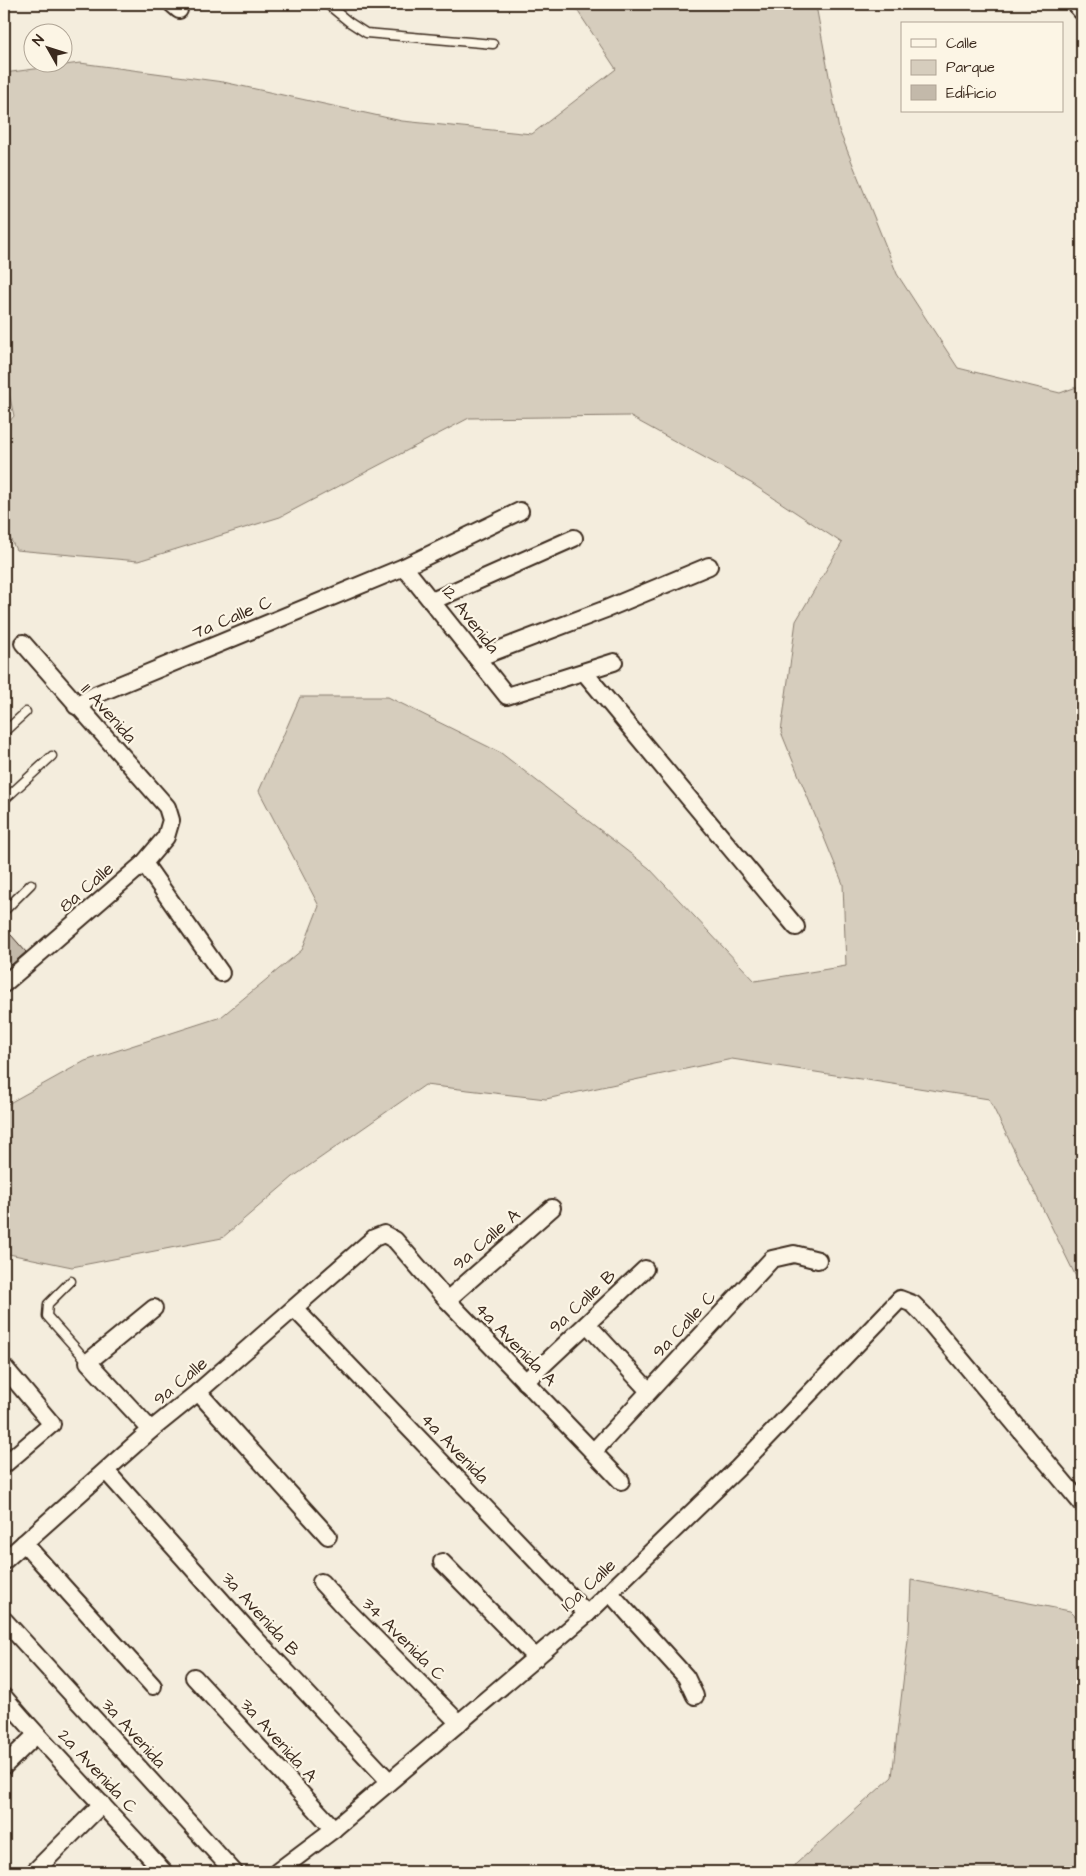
<svg xmlns="http://www.w3.org/2000/svg" width="1086" height="1876" font-family="'Architects Daughter',sans-serif">
<rect width="100%" height="100%" fill="#f4eddd"/>
<filter id="ink" filterUnits="userSpaceOnUse"><feTurbulence type="fractalNoise" baseFrequency=".02" numOctaves="2"/><feDisplacementMap in="SourceGraphic" scale="10" xChannelSelector="R" yChannelSelector="G"/><feConvolveMatrix kernelMatrix="1 2 1 2 8 2 1 2 1" color-interpolation-filters="sRGB"/></filter>
<g filter="url(#ink)">
<g fill="#d6cdbd" stroke="#887c6e">
<polygon points="573,4 812,4 817,11 839,130 897,274 958,368 1060,393 1082,385 1082,1289 989,1099 732,1059 546,1099 425,1085 293,1177 222,1238 72,1267 4,1253 4,1106 85,1061 221,1017 302,950 319,906 259,791 300,697 388,697 501,753 649,868 755,981 846,966 843,884 781,732 796,621 842,543 751,483 629,416 469,418 280,517 138,561 16,550 4,526 4,428 14,416 4,371 4,73 80,63 223,82 402,121 532,134 616,69"/>
<polygon points="911,1580 1070,1611 1082,1623 1082,1872 787,1872 892,1777 909,1631"/>
</g>
<polygon fill="#c3b9aa" stroke="#3b2a1e" points="11,935 26,952 11,965 4,957 4,942"/>
<g fill="none" stroke-linecap="round" stroke-linejoin="round">
<defs>
<g id="service">
<polyline points="327,4 349,22 366,33 493,44"/>
<polyline points="4,732 26,712"/>
<polyline points="4,800 52,756"/>
<polyline points="4,911 31,884"/>
<polyline points="71,1281 48,1304 47,1316 88,1362"/>
</g>
<g id="minor">
<polyline points="172,4 179,10"/>
<polyline points="404,567 507,696 614,662"/>
<polyline points="432,601 574,538"/>
<polyline points="477,658 606,609 709,566"/>
<polyline points="584,672 796,927"/>
<polyline points="76,706 95,695 404,567 520,511"/>
<polyline points="144,863 221,973"/>
<polyline points="4,984 144,863 166,837 171,820 167,807 23,643"/>
<polyline points="447,1300 552,1208"/>
<polyline points="295,1309 587,1614"/>
<polyline points="587,1324 649,1391"/>
<polyline points="4,1367 52,1424 4,1465"/>
<polyline points="525,1382 645,1269"/>
<polyline points="198,1392 328,1536"/>
<polyline points="151,1430 88,1362 154,1308"/>
<polyline points="594,1451 772,1259 794,1254 818,1260"/>
<polyline points="106,1471 253,1636 389,1781"/>
<polyline points="24,1543 153,1686"/>
<polyline points="4,1561 151,1430 198,1392 374,1238 384,1234 395,1240 447,1300 621,1481"/>
<polyline points="442,1562 536,1658"/>
<polyline points="321,1582 343,1606 459,1723"/>
<polyline points="610,1593 686,1677 695,1696"/>
<polyline points="4,1620 234,1872"/>
<polyline points="194,1677 334,1829"/>
<path d="M4,1697C55,1757 111,1813 164,1872"/>
<polyline points="4,1766 36,1735"/>
<polyline points="34,1872 102,1804"/>
<polyline points="277,1872 334,1829 587,1614 738,1468 900,1299 913,1304 923,1314 1082,1504"/>
</g>
<polyline id="tertiary" points="1078,4 1082,9"/>
</defs>
<use href="#service" stroke="#3b2a1e" stroke-width="11"/>
<use href="#minor" stroke="#3b2a1e" stroke-width="20"/>
<use href="#tertiary" stroke="#3b2a1e" stroke-width="24"/>
<use href="#service" stroke="#fcf5e5" stroke-width="8"/>
<use href="#minor" stroke="#fcf5e5" stroke-width="16"/>
<use href="#tertiary" stroke="#fcf5e5" stroke-width="20"/>
</g>
</g>
<g text-anchor="middle" stroke-width="4.5" stroke-linejoin="round" paint-order="stroke">
<g font-size="18" fill="#3b2a1e" stroke="#fcf5e5">
<text transform="translate(232 617) rotate(-23)" y="6">7a Calle C</text>
<text transform="translate(471 619) rotate(52)" y="6">12 Avenida</text>
<text transform="translate(109 713) rotate(48)" y="6">11 Avenida</text>
<text transform="translate(86 887) rotate(-41)" y="6">8a Calle</text>
<text transform="translate(486 1239) rotate(-41)" y="6">9a Calle A</text>
<text transform="translate(582 1301) rotate(-43)" y="6">9a Calle B</text>
<text transform="translate(684 1324) rotate(-47)" y="6">9a Calle C</text>
<text transform="translate(516 1344) rotate(46)" y="6">4a Avenida A</text>
<text transform="translate(180 1381) rotate(-40)" y="6">9a Calle</text>
<text transform="translate(455 1448) rotate(46)" y="6">4a Avenida</text>
<text transform="translate(588 1585) rotate(-43)" y="6">10a Calle</text>
<text transform="translate(261 1614) rotate(48)" y="6">3a Avenida B</text>
<text transform="translate(404 1639) rotate(45)" y="6">34 Avenida C</text>
<text transform="translate(134 1733) rotate(48)" y="6">3a Avenida</text>
<text transform="translate(279 1740) rotate(48)" y="6">3a Avenida A</text>
<text transform="translate(98 1771) rotate(47)" y="6">2a Avenida C</text>
</g>
</g>
<rect width="1086" height="1876" fill="none" stroke="#fcf5e5" stroke-width="20"/>
<rect x="10" y="10" width="1066" height="1856" fill="none" stroke="#3b2a1e" stroke-width="2" filter="url(#ink)"/>
<rect x="901" y="22" width="162" height="90" fill="#fcf5e5" stroke="#afa495"/>
<rect x="911" y="39" width="25" height="8" fill="#fcf5e5" stroke="#afa495"/>
<text x="946" y="48" font-size="15" fill="#3b2a1e">Calle</text>
<rect x="911" y="60" width="25" height="15" fill="#d6cdbd" stroke="#afa495"/>
<text x="946" y="72" font-size="15" fill="#3b2a1e">Parque</text>
<rect x="911" y="85" width="25" height="15" fill="#c3b9aa" stroke="#afa495"/>
<text x="946" y="98" font-size="15" fill="#3b2a1e">Edificio</text>
<g transform="translate(48 48) rotate(309)"><circle r="24" fill="#fcf5e5" stroke="#afa495"/>
<path d="M0-4L9 19L0 12L-9 19Z" fill="#3b2a1e"/>
<text y="-8" font-size="14" font-weight="bold" text-anchor="middle" fill="#3b2a1e">N</text>
</g>
</svg>
